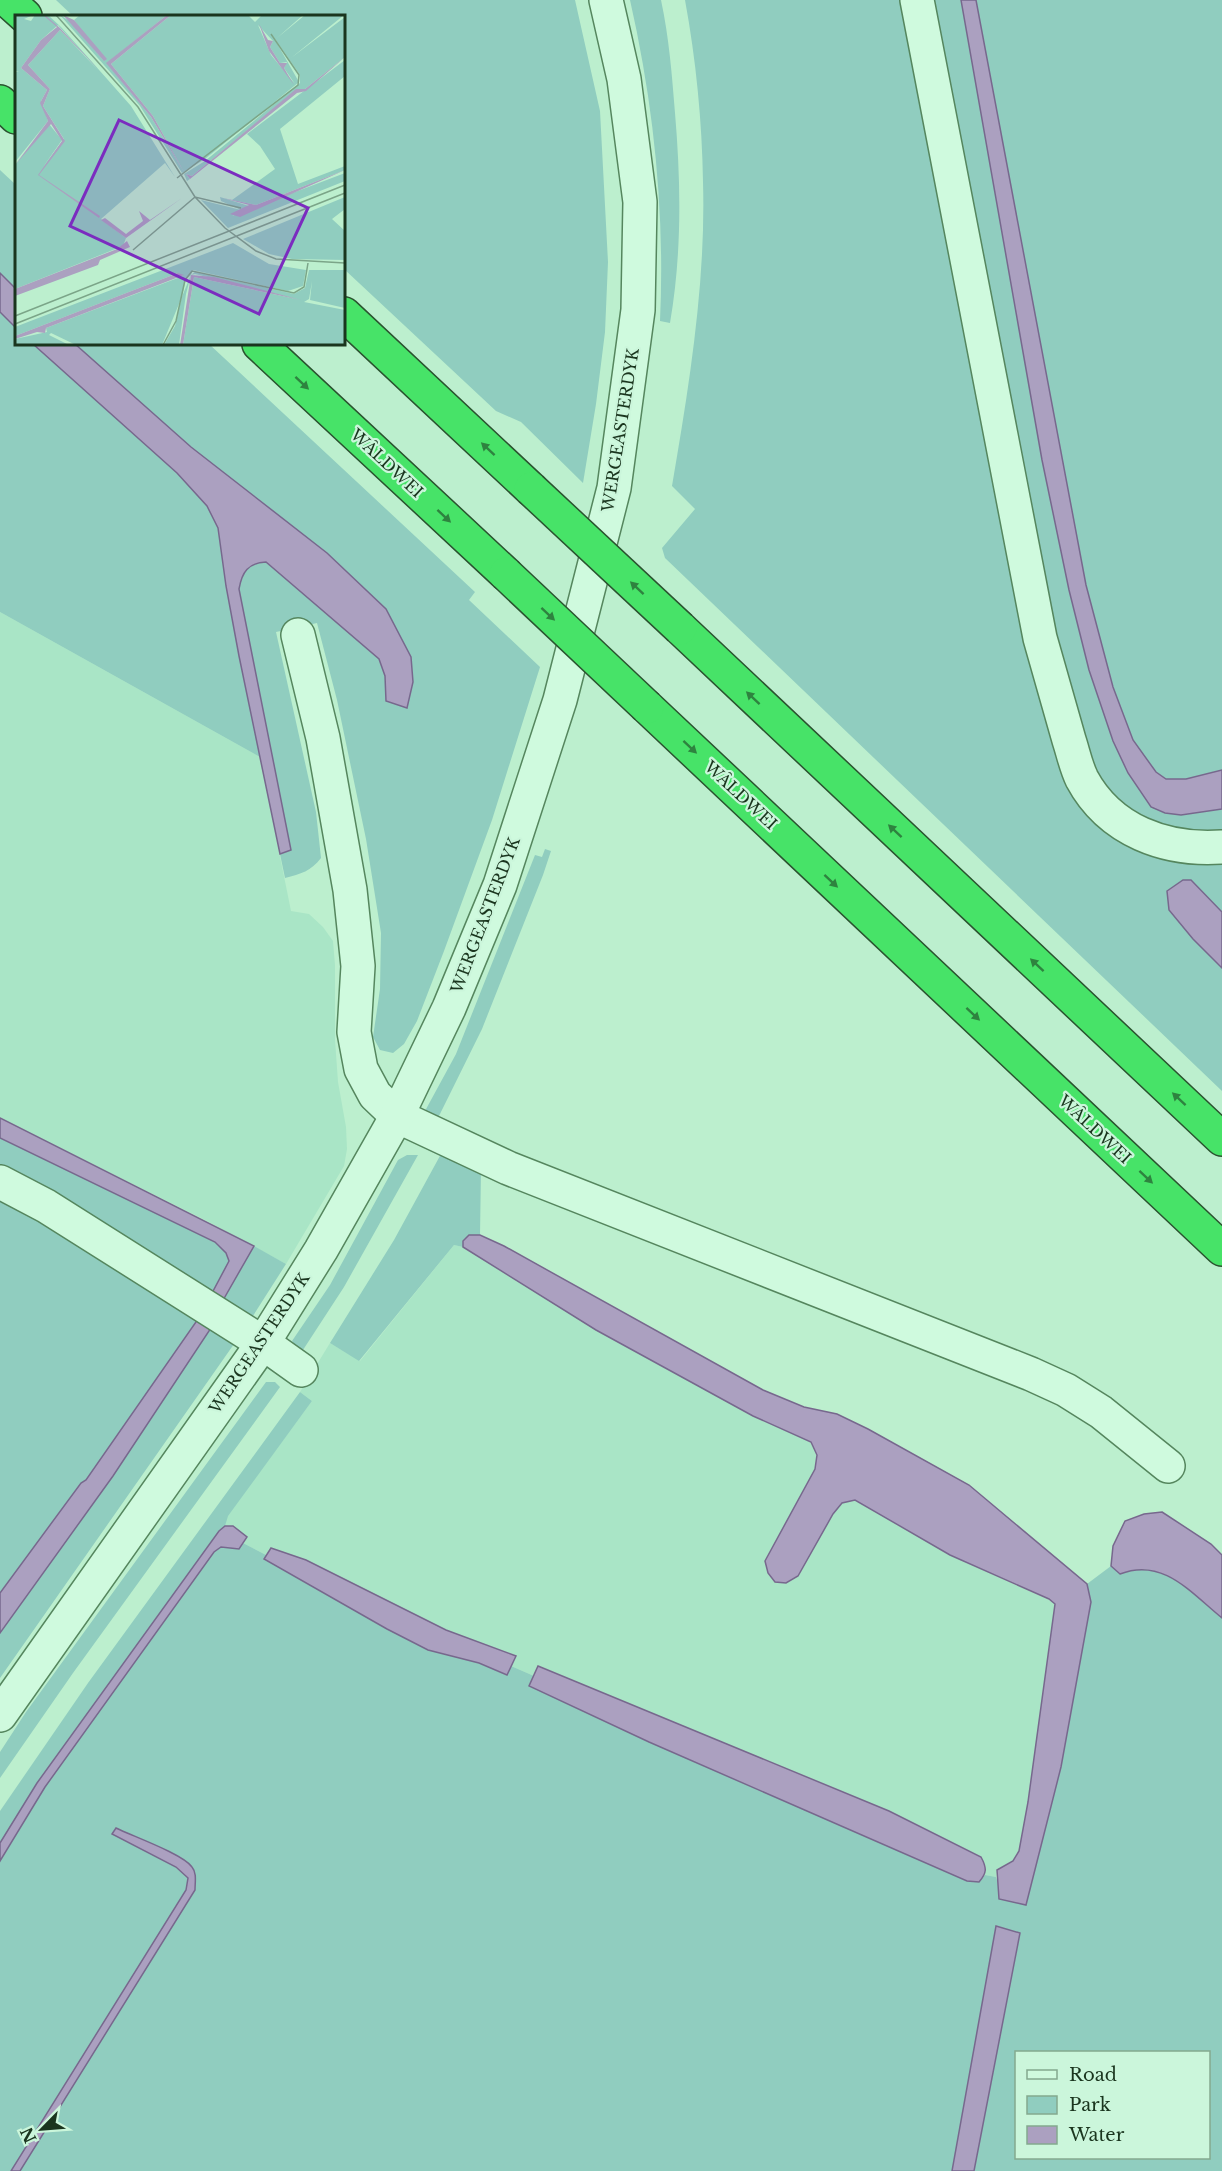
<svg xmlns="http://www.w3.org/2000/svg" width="1222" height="2171" font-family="'Libre Baskerville',serif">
<rect width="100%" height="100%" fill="#bcefce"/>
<g fill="#a9e5c6">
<polygon points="0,612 260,757 291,911 309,914 323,927 333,941 335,965 335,1040 338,1082 346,1127 347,1149 344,1166 286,1264 209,1222 0,1118"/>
<polygon points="454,1245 463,1247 596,1330 753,1416 811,1442 817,1455 815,1469 765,1561 798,1576 833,1514 842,1503 855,1499 950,1555 1049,1600 1055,1604 1028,1802 1019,1851 1013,1861 997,1870 996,1877 985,1875 986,1867 981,1857 889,1811 539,1666 534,1676 511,1666 516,1656 446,1630 271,1548 266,1555 243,1543 247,1537 225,1526 227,1516 312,1401 300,1392 330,1343 360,1361"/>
</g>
<g fill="#90cdbf" fill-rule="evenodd">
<polygon points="56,0 575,0 600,111 608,262 605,332 596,404 583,483 521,422 496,411 344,269 344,16 73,16"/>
<path d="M630,0H661C669,37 672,75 675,113C681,184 682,253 670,323L660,321C665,213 654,106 630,0Z"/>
<path d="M685,0H906L1075,781L1222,859V912L1191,880L1193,939L1222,968V1091L665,558L662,548L695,509L672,486C689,387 706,282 703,182C702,121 696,60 685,0Z"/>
<polygon points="927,0 961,0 1042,460 1069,590 1089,670 1113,741 1128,773 1181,815 1222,809 1222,836 1213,837 1141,820 1104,792 1091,765 1059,663"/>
<polygon points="976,0 1222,0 1222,770 1186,779 1166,779 1156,772 1133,740 1113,687 1086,585"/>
<polygon points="0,170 16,185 16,289 0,273"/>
<polygon points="0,312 16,328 16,344 33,344 177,473 207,506 218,528 226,586 260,757 0,612"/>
<path d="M75,344H209L475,592L469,600L540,667L492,820L444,951L417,1021L404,1044L393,1053L380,1050L373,1037L380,989L381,933L366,839L337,700L317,623L276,632L316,812L321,858C311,871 301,874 285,878L280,854L290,850L239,589C242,572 247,564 266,562L379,659L385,676L386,700L407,708L413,682L411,657L386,609L327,553L191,447Z"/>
<polygon points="545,849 551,851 543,875 482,1029 438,1118 427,1116 425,1111 456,1054 535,855 542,857"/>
<polygon points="0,1138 215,1242 226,1253 229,1261 211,1295 222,1302 254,1246 286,1264 251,1319 0,1175"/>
<polygon points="441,1154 481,1169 480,1235 469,1235 464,1241 463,1247 454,1245 359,1361 330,1343 394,1240"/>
<polygon points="407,1155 418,1155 344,1287 301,1353 292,1341 330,1285 398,1160"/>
<polygon points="0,1191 43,1213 214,1323 227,1334 234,1344 0,1678 0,1633 113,1476 210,1328 198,1319 86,1480 81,1483 0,1593"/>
<polygon points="266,1382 275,1382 280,1387 73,1673 0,1778 0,1752 26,1712"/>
<polygon points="300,1392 312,1401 228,1516 225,1526 219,1531 37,1783 0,1843 0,1811 88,1683"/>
<path d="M243,1543L266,1555L264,1559L387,1629L428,1650L479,1663L506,1675L511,1666L534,1676L529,1686L649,1742L979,1882L985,1875L996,1877L998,1884L1026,1905L1061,1767L1091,1602L1087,1584L1111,1566L1120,1574C1163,1557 1191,1593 1222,1618V2171H974L1020,1934L996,1927L952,2171H20L195,1890L193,1867L113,1834L176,1867L188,1878L186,1890L11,2171H0V1861L45,1787L214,1552L221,1547L239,1549ZM1016,2052H1208V2158H1016Z"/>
</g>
<g fill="#aba0c0" stroke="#77688d" stroke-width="1.5">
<polygon points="961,0 976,0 1086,585 1113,687 1133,740 1156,772 1166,779 1186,779 1222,770 1222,809 1181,815 1165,813 1151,807 1128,773 1113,741 1089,670 1069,590 1042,460"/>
<polygon points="0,273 16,289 16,328 0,312"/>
<path d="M33,344H75L191,447L327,553L386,609L411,657L413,682L407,708L386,701L385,676L379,659L266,562C248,563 242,572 239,589L291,850L280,854L239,656L226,586L218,528L207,506L177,473Z"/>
<polygon points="1183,880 1191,880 1222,912 1222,968 1193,939 1169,910 1167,891"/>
<polygon points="0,1118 254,1246 222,1302 211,1295 229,1261 226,1253 215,1242 0,1138"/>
<polygon points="469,1235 480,1235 504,1246 763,1390 804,1407 837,1414 868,1429 969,1485 1087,1584 1091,1602 1061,1767 1026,1905 999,1899 997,1870 1013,1861 1019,1851 1028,1802 1055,1604 1049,1599 950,1555 855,1500 842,1503 833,1514 798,1576 786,1583 775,1582 768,1573 765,1561 815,1469 817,1455 811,1442 753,1416 596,1330 463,1247 463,1241"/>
<polygon points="198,1319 211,1328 113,1476 0,1633 0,1593 81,1483 86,1480"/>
<path d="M1162,1512L1211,1544L1222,1555V1618C1191,1593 1163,1557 1120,1574L1111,1566L1113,1546L1125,1521L1144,1514Z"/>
<polygon points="225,1526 233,1526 247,1537 239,1549 221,1547 214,1552 45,1787 0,1861 0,1843 37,1783 219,1531"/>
<polygon points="271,1548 306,1560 446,1630 516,1656 507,1675 479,1663 428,1650 387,1629 264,1559"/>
<path d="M538,1666L889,1811L981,1857C987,1868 987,1873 979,1882L967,1881L649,1742L529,1686Z"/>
<path d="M116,1828C132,1836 183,1854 192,1867C197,1873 195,1882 195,1890L20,2171H11L186,1890L188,1878L176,1867L112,1834Z"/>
<polygon points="996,1926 1020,1933 974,2171 952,2171"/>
</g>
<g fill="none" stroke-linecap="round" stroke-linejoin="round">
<defs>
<g id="minor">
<path d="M917,0L1040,638C1050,672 1059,706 1069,740C1073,752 1076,767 1082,779C1110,831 1166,851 1222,847"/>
<polyline points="298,635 323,738 350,890 358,966 354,1032 361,1069 375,1095 397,1116 508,1168 1031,1374 1066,1390 1101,1412 1168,1466"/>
<polyline points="0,1182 46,1206 263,1343 301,1370"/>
<polyline points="0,1715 263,1343 321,1250 397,1116 449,1008 500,885 560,700 614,488 638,310 640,202 624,79 606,0"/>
</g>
<g id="highway">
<polyline points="7,0 25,16"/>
<polyline points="0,102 16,117"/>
<polyline points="344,314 531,489"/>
<polyline points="259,344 506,574"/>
<polyline points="680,628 1222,1139"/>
<polyline points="647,707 1222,1249"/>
</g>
</defs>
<use href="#minor" stroke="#55865e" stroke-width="36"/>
<use href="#highway" stroke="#2a532f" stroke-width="36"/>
<use href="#minor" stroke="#cffade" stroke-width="33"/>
<use href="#highway" stroke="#47e368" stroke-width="33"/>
<defs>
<g id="highway-bridge">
<polyline points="531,489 680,628"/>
<polyline points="506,574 647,707"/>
</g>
</defs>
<use href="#highway-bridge" stroke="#2a532f" stroke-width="36" stroke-linecap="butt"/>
<use href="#highway-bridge" stroke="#47e368" stroke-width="33"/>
</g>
<defs><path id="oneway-solid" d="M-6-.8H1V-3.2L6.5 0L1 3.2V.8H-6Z" transform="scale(1.5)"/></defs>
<g fill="#2e833f">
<use href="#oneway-solid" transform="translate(302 383) rotate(43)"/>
<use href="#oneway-solid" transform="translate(488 449) rotate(-137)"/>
<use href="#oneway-solid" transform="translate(444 516) rotate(43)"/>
<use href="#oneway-solid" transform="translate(637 588) rotate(-137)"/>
<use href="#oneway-solid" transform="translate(548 614) rotate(43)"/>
<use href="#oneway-solid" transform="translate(753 698) rotate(-137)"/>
<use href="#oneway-solid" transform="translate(690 747) rotate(43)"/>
<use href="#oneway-solid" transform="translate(895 831) rotate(-137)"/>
<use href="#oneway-solid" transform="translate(831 881) rotate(43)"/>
<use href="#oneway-solid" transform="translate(1037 965) rotate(-137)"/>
<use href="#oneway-solid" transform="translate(973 1014) rotate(43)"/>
<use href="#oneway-solid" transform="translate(1179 1099) rotate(-137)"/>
<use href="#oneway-solid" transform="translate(1146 1177) rotate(43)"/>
</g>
<g text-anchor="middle" stroke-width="4.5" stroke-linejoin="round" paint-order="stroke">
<g font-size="16" fill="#1a351e" stroke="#cbf6db">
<text transform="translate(620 430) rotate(-81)" y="6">WERGEASTERDYK</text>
<text transform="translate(387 463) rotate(43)" y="6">WÂLDWEI</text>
<text transform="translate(741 795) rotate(43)" y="6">WÂLDWEI</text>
<text transform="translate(485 915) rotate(-69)" y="6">WERGEASTERDYK</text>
<text transform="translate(1095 1129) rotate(43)" y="6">WÂLDWEI</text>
<text transform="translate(259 1343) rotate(-56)" y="6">WERGEASTERDYK</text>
</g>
</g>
<g transform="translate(15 15)">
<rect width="330" height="330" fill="#bcefce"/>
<path d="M0,0H18L9,4L16,6L20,0H33L46,12L116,91L160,162L150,148L86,204L111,223L108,231L0,274V150L34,109L47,125L28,152L49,124L28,91L35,74L13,50L45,15L83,55L43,10L26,25L6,53L32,75L26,86L33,106L0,147V57L4,56H0ZM45,0L56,7L89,46L59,5L65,0H152L92,48L136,102L169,157L138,101L96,49L156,0H233L240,7L247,0H288L262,23L290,0H329L276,43L330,2V42L290,74H282L177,161L171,159L175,164L172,166L169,159L190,146L285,68V60L256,18L284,67L190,144L167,158L125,91ZM243,10L258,26L255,32L265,48L272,47L269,53L280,69L256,40ZM330,45V61L265,114L283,169L330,151V155L241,190L217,185L260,154L245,131L232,119ZM330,158V166L213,213L186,185L226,195L206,186L205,182L234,191L217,201ZM330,182V194L317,204L330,216V245L277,244L254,239L228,224ZM218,228L254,249L291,255L288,271L273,276L178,255L147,330H61L36,318L34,320L54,330H0V324L32,317L31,313L168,261L163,258L0,321V312ZM294,255H330V293L295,285L297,266L294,284L289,287L330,295V330H168L179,262L286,285L180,259L176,260L171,279L164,330H149L160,311L171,264L180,257L279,279L290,273Z" fill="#90cdbf" fill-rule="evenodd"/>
<path d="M28,0L31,1L45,13L83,54L45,15L13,50L35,74L28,91L50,126L24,160L85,201L84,203L23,160L47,126L36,109L0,150L33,106L25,88L32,75L6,53L26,25L42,12ZM48,0L59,5L92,44L89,46ZM152,0H156L96,49L138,101L169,157L136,102L91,48ZM244,9L253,25L258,26L255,32L265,48H272L269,53L279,70L254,36ZM330,42L291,76L282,78L175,164L171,159L177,161L281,74H290ZM330,155L225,202L215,199L234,190L208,183L241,190ZM167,183L111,223L86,205L90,203L111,219L128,206L124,196L135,205ZM112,226L115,232L85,245L83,250L0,281V274L102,234ZM163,258L169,260L31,313L30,318L22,317L0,324V321ZM176,260L199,262L286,285L179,262L168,330H165Z" fill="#aba0c0"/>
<path fill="none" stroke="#7ba588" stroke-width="1.5" d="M41,0L123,92L180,182L210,213L241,236L261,244L330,248M162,163L283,70L284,60L256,19M118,235L180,182L226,193M0,301L330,170M0,309L330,178M148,330L161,306L170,265L177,256L279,278L289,272L293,248"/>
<path fill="#7b2cbf" fill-opacity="0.15" stroke="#7b2cbf" stroke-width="3" d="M104,105L293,193L244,299L55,211Z"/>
<rect width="330" height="330" fill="none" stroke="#1a351e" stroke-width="3"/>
</g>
<rect x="1015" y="2051" width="195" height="108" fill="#cbf6db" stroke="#84a98f" stroke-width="1.5"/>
<rect x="1027" y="2070" width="30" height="9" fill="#cffade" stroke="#84a98f" stroke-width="1.5"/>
<text x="1069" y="2081" font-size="18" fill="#1a351e">Road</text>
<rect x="1027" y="2096" width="30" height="18" fill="#90cdbf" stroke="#84a98f" stroke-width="1.5"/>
<text x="1069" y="2111" font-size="18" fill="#1a351e">Park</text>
<rect x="1027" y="2126" width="30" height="18" fill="#aba0c0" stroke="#84a98f" stroke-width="1.5"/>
<text x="1069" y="2141" font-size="18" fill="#1a351e">Water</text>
<g transform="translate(42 2129) rotate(245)" stroke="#cbf6db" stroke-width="4.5" paint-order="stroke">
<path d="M0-4.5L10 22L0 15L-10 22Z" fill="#1a351e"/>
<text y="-9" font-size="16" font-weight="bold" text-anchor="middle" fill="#1a351e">N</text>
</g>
</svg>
